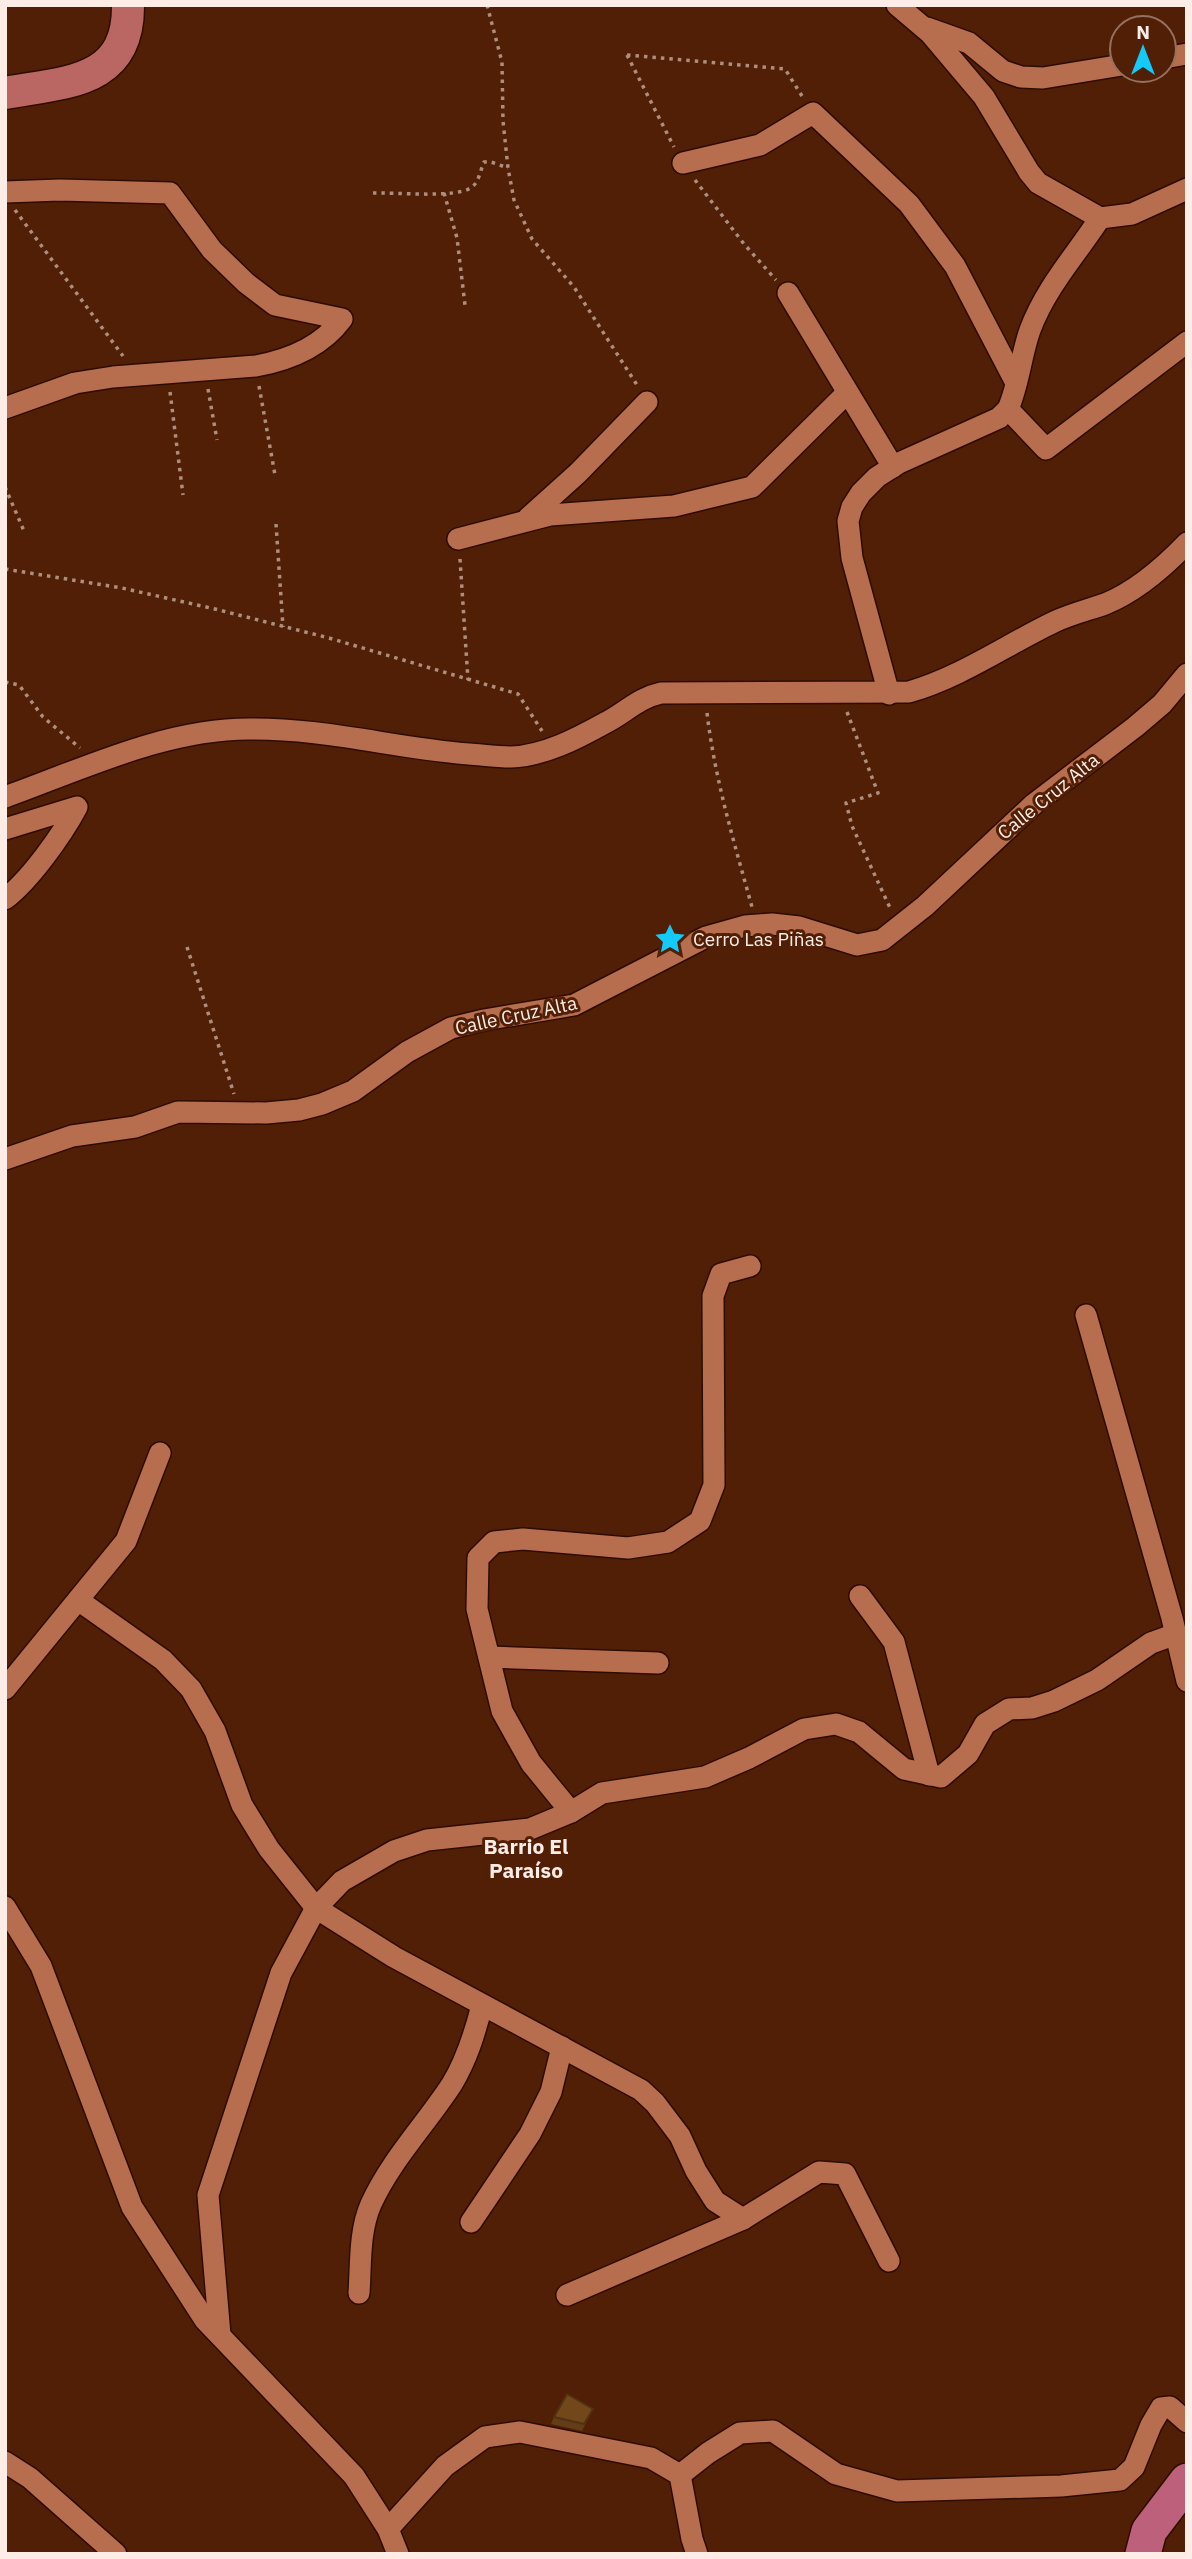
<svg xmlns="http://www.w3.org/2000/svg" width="1192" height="2559" font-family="'IBM Plex Sans',sans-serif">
<rect width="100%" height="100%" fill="#511f06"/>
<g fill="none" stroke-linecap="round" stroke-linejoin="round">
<defs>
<g id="minor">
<polyline points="897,5 930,33 984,97 1029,172 1038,183 1100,218"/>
<polyline points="927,28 969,43 1003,71 1021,77 1043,78 1122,65"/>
<polyline points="1164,58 1187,54"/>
<polyline points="683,163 760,145 813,113 909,204 955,266 1016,383"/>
<path d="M5,192L60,190L170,193L212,250L246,283L275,305L342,319C322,346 289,360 256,366L113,377L75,383L5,408"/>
<polyline points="1100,218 1132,214 1187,189"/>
<polyline points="788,293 893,467"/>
<polyline points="1008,409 1046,449 1187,342"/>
<polyline points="528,518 578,473 647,402"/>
<polyline points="458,539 550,515 674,506 752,487 847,393"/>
<path d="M889,694L852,558L848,521L852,507L861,493L877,477L899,463L999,418L1008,409C1019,384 1021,355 1030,330C1046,287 1076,255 1100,218"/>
<path d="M5,797C83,769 165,729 249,729C323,728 395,748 469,754C483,755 498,757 511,757C544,756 578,738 605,723C625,713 638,698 661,693L909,692C961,677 1006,645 1054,622C1071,614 1088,610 1105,604C1137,591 1164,567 1187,543"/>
<path d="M5,829L77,807C62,835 30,880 5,899"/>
<polyline points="5,1159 72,1136 135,1127 178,1112 266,1113 299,1110 322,1104 353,1091 407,1052 451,1028 484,1020 574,1005 706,937 745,926 772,924 799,927 857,945 882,940 925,906 1034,804 1135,727 1162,704 1187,674"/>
<polyline points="1086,1315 1172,1618 1187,1681"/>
<polyline points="860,1596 894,1642 929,1775"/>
<polyline points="78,1600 163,1660 191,1689 215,1731 242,1805 269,1849 316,1908 394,1957 641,2090 655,2103 680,2136 696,2171 715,2201 743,2219"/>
<polyline points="489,1657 658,1663"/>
<polyline points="5,1689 126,1541 160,1453"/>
<polyline points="571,1812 531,1763 502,1711 477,1609 478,1558 494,1542 523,1539 628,1548 668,1542 700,1521 714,1485 713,1296 721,1274 750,1266"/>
<polyline points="5,1907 41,1966 132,2207 205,2320 354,2476 388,2529 398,2554"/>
<polyline points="471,2222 530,2134 551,2092 562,2047"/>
<path d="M359,2293C361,2264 359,2231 371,2204C391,2160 426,2124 452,2084C467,2059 475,2033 482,2005"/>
<polyline points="567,2295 743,2219 819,2172 845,2174 889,2261"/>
<polyline points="220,2335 208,2195 281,1973 316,1908 342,1881 394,1851 427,1840 530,1829 571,1812 602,1793 705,1777 749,1758 804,1729 836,1724 859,1732 904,1769 941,1777 968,1754 985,1724 1009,1709 1032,1708 1054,1701 1097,1680 1151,1643 1176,1634"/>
<polyline points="5,2462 30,2478 116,2554"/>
<polyline points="680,2475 708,2453 740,2433 773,2431 836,2474 897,2491 1061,2486 1120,2480 1134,2467 1151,2425 1161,2408 1170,2407 1187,2422"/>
<polyline points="388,2529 445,2466 485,2437 520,2432 651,2458 680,2475 692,2539 697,2554"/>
</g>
<path id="secondary" d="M5,93C65,82 129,84 128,5"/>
<polyline id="primary" points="1143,2554 1149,2531 1187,2481"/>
</defs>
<use href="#minor" stroke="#2f0c00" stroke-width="24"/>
<use href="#secondary" stroke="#2f0c00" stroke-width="35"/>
<use href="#primary" stroke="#2f0c00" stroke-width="38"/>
<g stroke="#ae8e7e" stroke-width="3.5" stroke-dasharray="3.5 5" stroke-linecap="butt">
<polyline points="487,5 502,62 503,121 508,168 514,200 532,239 574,287 637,385"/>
<polyline points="627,55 674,147"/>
<polyline points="627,55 785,69 802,96"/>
<polyline points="695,180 744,244 776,280"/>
<path d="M373,193C393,192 457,199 472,187C479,182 480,171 484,162H491L508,168"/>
<polyline points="444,193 457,238 465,305"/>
<polyline points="15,210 123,356"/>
<polyline points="259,386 275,475"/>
<polyline points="208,389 217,440"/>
<polyline points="170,392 183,495"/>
<polyline points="5,487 24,531"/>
<polyline points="276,524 283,627"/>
<polyline points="460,559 468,680"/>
<polyline points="5,569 122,588 215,609 329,638 518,694 542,731"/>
<polyline points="5,682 19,685 43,717 80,748"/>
<polyline points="847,712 878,793 846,803 852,826 891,910"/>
<path d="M707,713C715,780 734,842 752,907"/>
<polyline points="187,947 234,1094"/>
</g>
<use href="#minor" stroke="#b76e4e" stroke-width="21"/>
<use href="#secondary" stroke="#ba6764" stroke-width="32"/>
<use href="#primary" stroke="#bc607b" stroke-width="35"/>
</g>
<polygon fill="#623d16" points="593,2409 582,2431 551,2424 554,2417"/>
<polygon fill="#724719" stroke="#503212" stroke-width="2" points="567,2394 593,2409 584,2424 554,2417"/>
<defs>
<symbol id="sight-bare" viewBox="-9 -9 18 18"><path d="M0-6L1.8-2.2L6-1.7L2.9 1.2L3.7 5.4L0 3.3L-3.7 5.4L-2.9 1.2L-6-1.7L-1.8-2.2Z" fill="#13cafb" stroke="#511f06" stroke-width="2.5" paint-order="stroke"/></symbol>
</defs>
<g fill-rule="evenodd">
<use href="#sight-bare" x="648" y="917" width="44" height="44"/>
</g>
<g text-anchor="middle" stroke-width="6" stroke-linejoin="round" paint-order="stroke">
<g font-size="19" fill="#feede6" stroke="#511f06">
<text transform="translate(1048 796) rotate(-39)" y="7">Calle Cruz Alta</text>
<text transform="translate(516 1015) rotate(-12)" y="7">Calle Cruz Alta</text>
</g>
<g font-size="19" fill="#feede6" stroke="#511f06" text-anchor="start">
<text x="693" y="946">Cerro Las Piñas</text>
</g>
<g font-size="21" font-weight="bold" fill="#feede6" stroke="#511f06">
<text x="526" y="1854">Barrio El<tspan x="526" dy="24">Paraíso</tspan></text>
</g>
</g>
<rect width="1192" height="2559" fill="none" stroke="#feede6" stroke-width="14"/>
<g transform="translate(1143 49)"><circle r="33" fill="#511f06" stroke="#967160" stroke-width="2"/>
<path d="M0-5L12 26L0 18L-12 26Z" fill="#13cafb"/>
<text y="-10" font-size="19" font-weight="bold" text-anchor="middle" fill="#feede6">N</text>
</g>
</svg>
